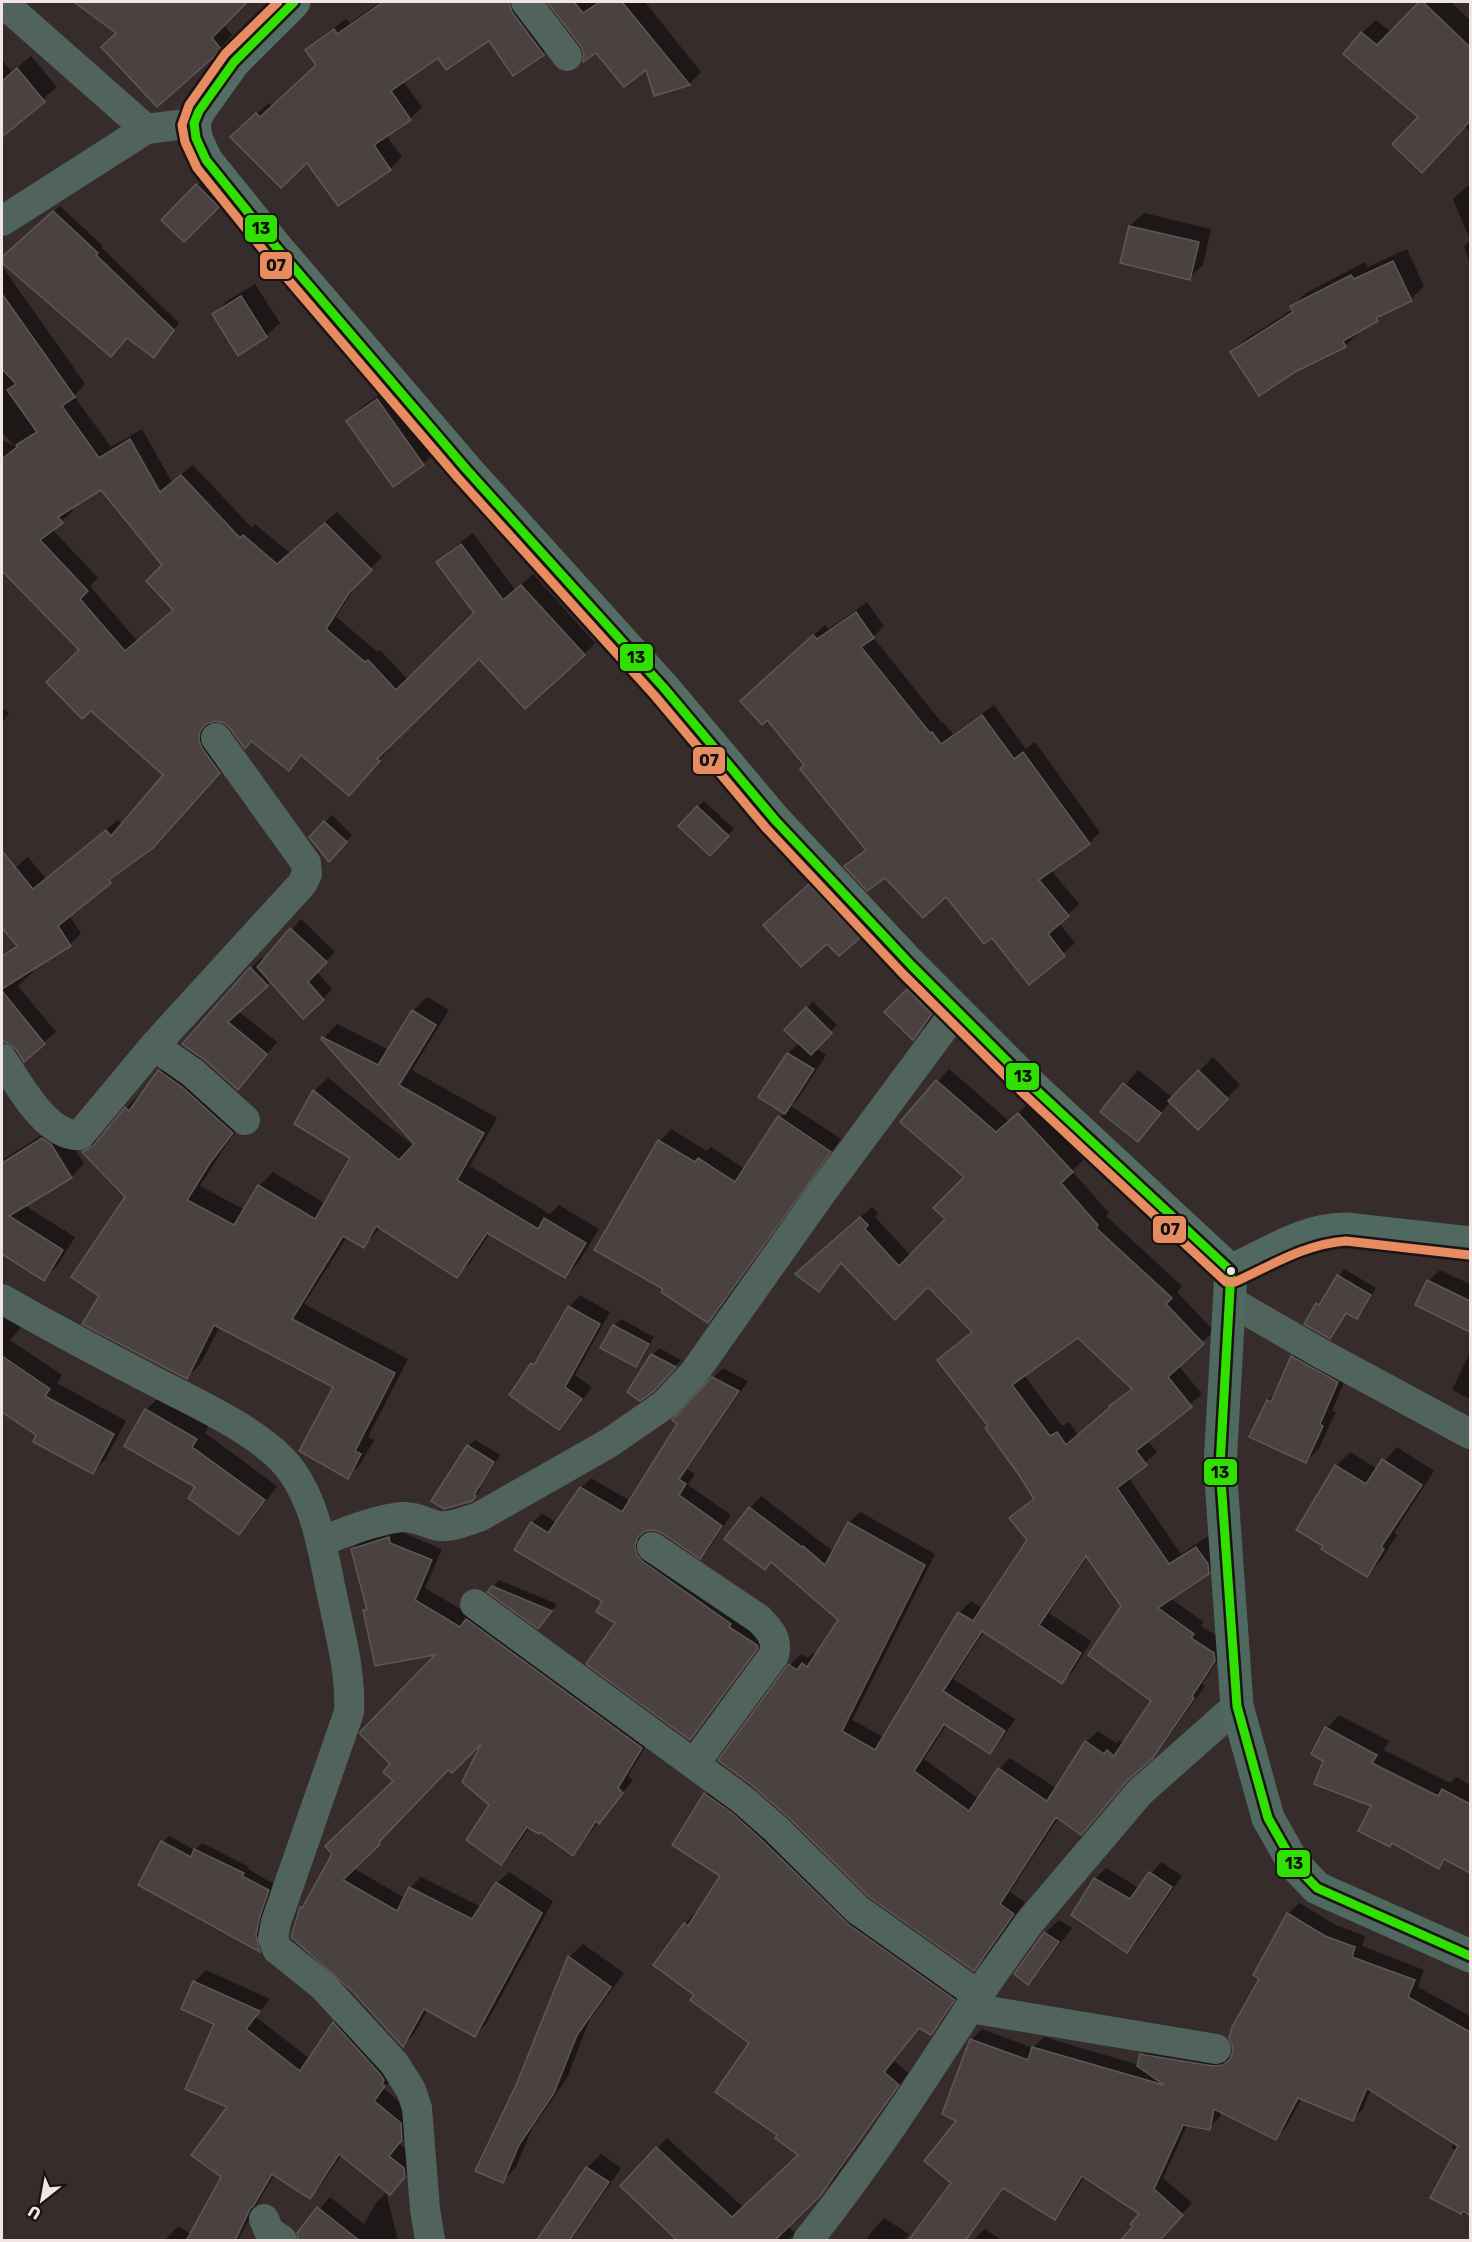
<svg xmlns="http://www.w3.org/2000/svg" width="1472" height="2242" font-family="Rubik,sans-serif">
<rect width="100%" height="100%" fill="#372c2c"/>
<g fill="#0007" fill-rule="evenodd">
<polygon points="77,2 244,2 223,24 232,35 216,53 117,33"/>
<polygon points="380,2 521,2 555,42 543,54 513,74 489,39 438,56 403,81 422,107 410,119 386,135 402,157 390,169 308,161 244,125 269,103 272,106 318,65 307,50 319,39 346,19 350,23"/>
<polygon points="549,2 645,2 701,72 690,83 655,94 647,67 596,50 586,54 582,45"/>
<polygon points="1421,2 1451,2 1470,20 1470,132 1465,126 1420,117 1362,33 1376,20 1391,32"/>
<polygon points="31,56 57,87 2,135 2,60 12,72"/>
<polygon points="211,172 231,192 184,240 163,220"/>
<polygon points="1470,184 1470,263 1464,246 1470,240 1453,199"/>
<polygon points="60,206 103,246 102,248 179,323 160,349 127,337 110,355 2,261 6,254"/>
<polygon points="1144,213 1211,229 1203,265 1190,278 1130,226"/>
<polygon points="1407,249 1424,286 1411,299 1384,312 1377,320 1358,330 1359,333 1345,346 1232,352 1246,339 1293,309 1292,306 1306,293 1365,262 1368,267"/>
<path d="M2,266L85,384L74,396L111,447L142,429L172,482L193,465L252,528L255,524L290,553L337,512L382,557L360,579L336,617L378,652L380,650L408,680L476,613L438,562L449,551L473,533L515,590L533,574L595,643L584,654L479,657L388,747L390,748L360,783L303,754L289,769L224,721H211L210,728L230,760L165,835L69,915L81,933L70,945L31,969L33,972L18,986L56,1032L24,1059L11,1043L2,1041V955L17,944L2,925V879L28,857L46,879L118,820L122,825L165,775L81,650L2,568V440L15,446L2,432ZM101,488L164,565L175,609L137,641L90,586L98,578L52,529L73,511L71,507Z"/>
<polygon points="255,284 280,323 266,336 214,315 227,301"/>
<polygon points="391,386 436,451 423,464 348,421 362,407"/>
<polygon points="867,602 884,626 873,637 942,723 943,722 953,734 994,705 1026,749 1035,742 1100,832 1089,843 1051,870 1079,904 1059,923 1075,943 1029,983 992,936 946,895 846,866 867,849 753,690 825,625 829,629"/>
<polygon points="2,708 9,713 2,723"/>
<polygon points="704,801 734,829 710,854 680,826"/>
<polygon points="332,815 352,835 329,860 311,837"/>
<polygon points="824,872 873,924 839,954 827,942 779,912"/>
<polygon points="301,919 335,952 317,972 332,989 323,999 271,981 238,1011 277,1042 248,1077 184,1044 251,968 262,957 265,960"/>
<polygon points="921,977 945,1000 926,1025 913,1038 886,1012"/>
<polygon points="427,997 449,1010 412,1070 497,1118 470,1166 550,1214 559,1205 599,1229 578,1263 564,1277 490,1233 471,1262 457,1276 381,1227 364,1246 347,1237 304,1304 408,1359 368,1437 374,1440 361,1463 347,1477 335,1387 220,1326 201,1363 187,1377 101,1295 127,1197 85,1152 98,1138 105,1135 126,1108 140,1094 142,1096 160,1071 174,1057 246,1118 224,1148 200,1186 245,1210 259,1186 273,1172 326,1204 352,1157 314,1091 328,1078 414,1146 417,1144 323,1039 337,1024 389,1050 413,1011"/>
<polygon points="813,1002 837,1025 815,1048 826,1055 798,1099 791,1106 841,1139 720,1309 708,1321 665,1288 596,1249 660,1141 671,1129 707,1151 711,1147 745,1169 785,1112 760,1097 788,1053 800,1042 786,1030"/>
<polygon points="1213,1057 1240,1085 1198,1127 1171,1101 1138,1140 1102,1112 1138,1070 1173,1098"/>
<path d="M949,1069L1009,1121L1030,1102L1083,1160L1072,1171L1109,1213L1106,1216L1182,1286L1177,1292L1214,1331L1178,1365L1202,1394L1147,1440L1157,1452L1128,1477L1181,1554L1208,1536L1219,1553L1220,1562L1208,1573L1170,1598L1204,1622L1201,1626L1225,1641L1226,1649L1202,1684L1205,1686L1163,1745L1151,1757L1059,1817L1010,1892L1025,1902L985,1958L974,1969L790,1665L801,1654L808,1658L814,1652L817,1654L840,1619L772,1561L765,1568L750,1508L761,1496L834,1552L849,1523L860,1512L935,1554L852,1720L884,1737L959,1613L971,1601L983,1609L1028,1540L1011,1518L1035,1497L989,1426L951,1349L973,1331L928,1285L843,1262L819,1290L808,1263L872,1207L878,1213L875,1217L911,1256L947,1219L966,1176L902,1122ZM1078,1336L1132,1387L1078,1435L1069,1422L1062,1426L1024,1375ZM1088,1556L1122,1606L1153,1700L1124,1743L1119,1740L1116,1743L1098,1731L1086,1742L1056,1788L1010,1758L999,1769L979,1799L924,1759L947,1724L989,1752L1001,1741L1015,1719L953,1679L985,1630L1062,1682L1073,1671L1091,1641L1049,1613Z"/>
<polygon points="56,1126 64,1132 84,1164 71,1177 24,1205 75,1237 57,1266 44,1279 2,1252 2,1160"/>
<polygon points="1344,1269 1376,1288 1363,1311 1357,1317 1348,1312 1330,1337 1306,1323 1318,1304"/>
<polygon points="1440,1270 1470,1284 1470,1330 1417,1304 1428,1281"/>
<polygon points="580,1295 610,1312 575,1375 592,1387 570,1417 559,1428 511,1394 541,1356 569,1307"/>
<polygon points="2,1310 21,1327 10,1340 62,1375 57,1383 126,1421 105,1460 92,1473 2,1410"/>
<polygon points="621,1319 654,1337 642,1359 636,1365 614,1326"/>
<polygon points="1306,1344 1350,1368 1332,1411 1336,1412 1319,1448 1306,1462 1268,1401 1278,1391 1293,1357"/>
<polygon points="659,1348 681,1360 652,1391 652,1355"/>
<polygon points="1470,1352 1470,1399 1452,1390"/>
<polygon points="723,1368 748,1381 687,1469 695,1474 688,1485 731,1515 710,1547 700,1557 662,1531 654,1528 646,1530 644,1535 767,1637 700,1728 690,1738 604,1600 532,1523 542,1513 557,1523 581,1488 591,1478 630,1501 713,1378"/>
<polygon points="160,1396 209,1425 205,1433 277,1486 252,1520 239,1533 198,1487 126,1446 146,1410"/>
<polygon points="475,1440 500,1455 479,1488 481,1489 478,1493 472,1500 468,1446"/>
<polygon points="1397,1447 1434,1471 1394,1533 1397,1535 1380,1562 1367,1575 1298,1529 1336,1466 1350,1452 1378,1469"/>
<polygon points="401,1532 442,1549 425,1588 472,1616 652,1736 628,1776 633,1780 573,1854 540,1830 530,1827 513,1851 501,1863 491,1805 486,1738 448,1768 389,1830 390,1831 353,1868 405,1898 410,1888 421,1877 481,1907 497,1883 509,1872 553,1901 486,2024 475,2035 428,2009 414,2034 403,2045 354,1990 301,1908 395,1781 393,1764 439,1653 365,1611 368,1608 352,1549 364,1538"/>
<polygon points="499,1580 557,1604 544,1620 493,1587"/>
<polygon points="1339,1715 1389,1741 1384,1750 1450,1783 1456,1777 1470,1785 1470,1871 1447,1859 1439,1867 1325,1760 1313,1754 1327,1728"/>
<polygon points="716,1784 964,1988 941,2023 931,2034 920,2027 894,2061 908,2073 831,2184 787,2226 795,2233 788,2240 680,2240 657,2148 667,2138 744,2208 800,2155 779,2135 751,2042 696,1994 685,1924 695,1913 697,1915 723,1875 674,1844 706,1794"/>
<polygon points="169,1836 195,1850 202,1843 249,1867 248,1869 274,1884 265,1944 259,1950 163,1842"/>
<polygon points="1161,1862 1182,1876 1138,1940 1127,1951 1095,1879 1106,1868 1139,1888"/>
<polygon points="1299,1903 1336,1925 1365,1936 1362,1946 1424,1970 1418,1987 1470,2016 1470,2217 1432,2198 1457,2151 1451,2148 1454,2142 1371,2089 1363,2109 1353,2119 1302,2098 1286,2127 1276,2138 1221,2111 1220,2117 1209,2128 1188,2124 1163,2178 1192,2203 1159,2240 1135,2226 1142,2214 1085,2176 1065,2207 1054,2218 1005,2187 979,2223 968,2234 953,2183 958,2121 971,2040 982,2029 1033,2048 1044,2037 1139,2065 1142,2055 1152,2044 1225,2056 1233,2055 1261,1978 1255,1975 1288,1914"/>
<polygon points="1059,1920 1072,1928 1041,1969 1028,1983 1045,1933"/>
<polygon points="583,1944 624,1973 590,2019 567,2078 532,2129 516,2167 503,2181 519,2083 569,1957"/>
<polygon points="206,1970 270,1999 256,2017 310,2059 334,2023 345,2012 395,2074 384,2089 412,2112 413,2127 400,2144 415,2156 416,2164 390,2193 342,2154 321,2185 310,2197 275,2174 261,2197 238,2240 165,2240 178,2226 191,2234 223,2177 229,2107 216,2023 195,1982"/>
<polygon points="601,2154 621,2168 572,2239 542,2240 539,2239 587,2168"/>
<polygon points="386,2193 398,2240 300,2240 299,2233 330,2197 364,2224 376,2203"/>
<polygon points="884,2218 909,2234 905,2239 907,2240 866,2240 874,2229"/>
<polygon points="985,2229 1001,2240 973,2240"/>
</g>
<g fill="#4a4141" stroke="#605757" stroke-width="1.5" fill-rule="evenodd">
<polygon points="74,2 247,2 212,38 221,49 217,54 157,107 101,47 116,33"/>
<polygon points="383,2 509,2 512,12 544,55 513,76 489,41 446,70 438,58 391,91 411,120 374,145 391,170 338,206 307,163 281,188 230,137 256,113 260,117 316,65 305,50 334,29 337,34"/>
<polygon points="547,2 574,2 583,13 600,2 622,2 690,85 654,96 646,70 624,87 596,53 583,62 584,54 581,46"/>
<polygon points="1419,2 1423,2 1470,47 1470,121 1422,173 1392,144 1418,117 1343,54 1361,32 1377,45"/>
<polygon points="17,68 45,102 2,137 2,81"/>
<polygon points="196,184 219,207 184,242 161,220"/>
<polygon points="53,211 98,253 96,255 174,330 154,358 127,338 111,357 2,263 2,257"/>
<polygon points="1129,226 1199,242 1190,280 1120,263"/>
<polygon points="1393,261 1412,301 1376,318 1378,321 1343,341 1346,347 1295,372 1259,396 1230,352 1293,312 1290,306 1351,275 1354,279"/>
<path d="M2,294L75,397L62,406L99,458L130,439L160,492L181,475L240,538L243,535L277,564L325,523L372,570L349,593L326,629L365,662L368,660L396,690L474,613L436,562L461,544L503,600L521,585L585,655L525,709L479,659L377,759L380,761L349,796L301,755L289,771L251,741L245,749L230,728L224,723L215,721L206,724L200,731L199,740L202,748L220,773L153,848L109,880L111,883L58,926L71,946L2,989V956L17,946L2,928V851L33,889L106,830L111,836L163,775L91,711L82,719L46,682L79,650L2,571V459L17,447L16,445L37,432L7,390L16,384L2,369ZM101,490L162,565L146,581L173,610L125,651L80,599L88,591L40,540L63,523L58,517Z"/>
<polygon points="241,296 267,337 238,356 212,314"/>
<polygon points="377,399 424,465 393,487 346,421"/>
<polygon points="856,612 874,638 861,647 930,733 932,732 941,744 982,715 1014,759 1023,752 1090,844 1039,880 1069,916 1048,934 1065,956 1029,985 992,938 984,944 946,897 923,918 885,878 867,891 844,866 866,850 800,769 804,765 767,720 762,725 740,701 813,635 817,639"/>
<polygon points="697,806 729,836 710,856 678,826"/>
<polygon points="324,821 347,842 329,862 309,837"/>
<polygon points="809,884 860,938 839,956 827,944 801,967 763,925"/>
<polygon points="290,928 327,962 308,982 324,1000 303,1019 257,967"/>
<polygon points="250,967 268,986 228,1022 267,1054 238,1090 205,1060 182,1044"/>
<polygon points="907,989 932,1014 913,1040 884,1012"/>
<polygon points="2,991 45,1044 24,1062 16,1049 2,1040"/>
<polygon points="806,1007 832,1033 811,1055 784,1030"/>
<polygon points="412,1010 436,1025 399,1085 484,1133 457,1180 538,1229 544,1218 586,1243 565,1278 487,1233 457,1278 376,1226 364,1248 343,1236 292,1319 395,1373 355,1451 361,1454 348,1479 299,1451 333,1387 214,1325 187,1379 82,1324 99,1296 71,1277 125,1197 82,1152 93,1146 125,1107 129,1111 158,1070 182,1087 233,1133 210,1163 187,1200 234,1225 258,1185 315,1219 350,1158 294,1124 313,1090 399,1160 414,1144 321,1039 322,1037 378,1065"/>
<polygon points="787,1053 814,1069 785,1114 758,1097"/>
<polygon points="1198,1070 1228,1099 1198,1130 1168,1101"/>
<path d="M936,1080L996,1132L1018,1113L1073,1172L1061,1183L1098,1225L1096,1228L1172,1298L1166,1304L1204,1344L1168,1377L1192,1407L1136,1451L1147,1465L1117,1488L1169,1564L1196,1547L1208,1564L1209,1574L1158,1608L1194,1634L1191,1638L1214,1653L1215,1661L1192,1696L1194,1698L1152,1759L1127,1781L1081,1835L1056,1817L1000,1904L1014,1914L974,1971L869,1897L787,1816L753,1786L718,1760L788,1664L797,1670L802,1663L807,1667L838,1620L771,1562L765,1570L724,1539L749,1507L802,1547L803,1546L825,1565L848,1522L925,1565L842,1731L875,1750L958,1612L973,1621L1027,1540L1009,1518L1034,1499L1019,1475L985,1428L988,1426L937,1360L972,1332L928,1287L895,1320L841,1263L819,1292L795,1274L860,1217L868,1225L865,1229L899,1266L945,1219L933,1208L964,1177L900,1122ZM1078,1338L1132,1389L1109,1406L1110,1407L1066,1445L1057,1432L1050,1436L1012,1385ZM1086,1556L1121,1606L1088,1655L1151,1701L1114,1756L1107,1750L1104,1754L1085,1741L1047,1801L998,1768L969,1811L914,1771L944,1724L990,1754L1005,1731L943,1691L982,1631L1062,1684L1081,1653L1039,1625Z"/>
<polygon points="1123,1083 1161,1113 1138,1142 1100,1112"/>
<polygon points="778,1116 831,1152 708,1323 661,1292 663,1289 594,1250 658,1140 695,1162 698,1158 735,1182"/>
<polygon points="42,1138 51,1144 72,1178 9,1216 63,1250 44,1281 2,1254 2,1163"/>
<polygon points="1337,1275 1371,1295 1357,1319 1346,1313 1330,1339 1304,1324 1316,1303 1319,1305"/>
<polygon points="1427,1280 1470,1301 1470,1332 1415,1305"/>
<polygon points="568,1306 600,1324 565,1387 582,1399 559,1430 509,1395 531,1363 534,1365"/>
<polygon points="613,1325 649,1344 636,1367 600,1348"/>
<polygon points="651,1354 676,1367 653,1392 640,1401 627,1392"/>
<polygon points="2,1356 50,1389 45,1396 114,1434 93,1474 33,1442 36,1435 2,1412"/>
<polygon points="1291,1356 1338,1382 1320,1424 1323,1426 1306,1463 1249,1437 1267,1400 1271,1402"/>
<polygon points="712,1377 739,1391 679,1479 686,1484 679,1495 722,1526 700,1559 662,1533 654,1530 645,1531 638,1537 635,1546 637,1555 642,1561 731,1624 729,1627 757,1645 758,1648 690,1740 586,1664 615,1623 596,1612 602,1601 514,1550 531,1522 548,1533 580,1487 622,1512 677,1424 672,1420"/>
<polygon points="145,1409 197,1439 192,1447 265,1500 239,1535 188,1498 195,1487 124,1446"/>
<polygon points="467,1445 494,1462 474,1495 476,1496 472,1501 444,1509 431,1501"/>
<polygon points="1382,1459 1422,1485 1381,1547 1384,1549 1367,1577 1321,1549 1323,1546 1296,1530 1335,1465 1366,1484"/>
<polygon points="389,1537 390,1543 432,1560 415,1600 460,1627 466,1619 642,1748 618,1788 623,1793 599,1824 596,1821 573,1856 540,1832 539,1834 527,1827 501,1865 466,1840 489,1805 462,1782 481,1744 452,1773 448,1770 379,1842 380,1844 343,1880 397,1911 409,1887 472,1919 496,1882 542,1913 475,2037 424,2009 403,2047 353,1992 291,1937 300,1907 302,1908 332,1854 325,1846 393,1781 383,1772 390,1764 360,1734 360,1732 435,1655 375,1666 363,1610 367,1610 351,1549"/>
<polygon points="492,1586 552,1611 538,1629 487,1592"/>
<polygon points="1325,1727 1377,1755 1372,1763 1438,1796 1442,1789 1470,1804 1470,1873 1444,1859 1439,1869 1392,1843 1390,1847 1358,1831 1371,1806 1314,1784 1323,1761 1311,1754"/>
<polygon points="704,1793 732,1813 764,1842 848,1924 955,2000 931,2035 919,2028 884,2072 899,2085 820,2196 774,2241 678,2241 620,2186 656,2147 732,2217 798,2155 775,2138 777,2135 715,2092 749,2043 690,2000 694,1995 653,1965 684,1923 688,1926 720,1876 672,1845"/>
<polygon points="161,1841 191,1857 194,1849 244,1873 242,1876 269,1890 260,1916 256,1935 260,1952 138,1885"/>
<polygon points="1149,1872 1172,1887 1127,1953 1071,1915 1094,1878 1130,1899"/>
<polygon points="1287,1913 1325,1936 1355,1947 1352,1957 1415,1980 1408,1997 1470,2032 1470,2216 1463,2211 1461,2214 1430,2198 1458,2146 1367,2088 1353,2121 1298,2098 1276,2140 1214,2109 1210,2130 1183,2125 1154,2189 1183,2215 1159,2241 1120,2241 1133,2226 1130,2224 1139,2214 1082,2176 1055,2220 1003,2188 965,2241 908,2241 951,2183 924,2161 956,2121 942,2114 970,2039 1028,2060 1032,2047 1164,2085 1137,2066 1140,2054 1213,2066 1223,2065 1229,2060 1233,2052 1232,2044 1229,2038 1232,2027 1259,1979 1253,1975"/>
<polygon points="1044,1932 1059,1942 1028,1985 1014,1974"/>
<polygon points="568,1956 611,1987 577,2035 554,2093 519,2145 503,2183 475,2171 517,2083"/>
<polygon points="193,1981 260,2011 246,2029 300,2071 333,2022 380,2074 384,2080 382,2084 385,2086 374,2101 401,2123 402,2140 389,2156 404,2168 405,2177 390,2195 339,2154 310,2199 272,2174 254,2205 250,2209 235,2241 186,2241 221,2177 191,2155 227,2107 185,2089 214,2024 181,2009"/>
<polygon points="586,2167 609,2182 569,2241 536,2241"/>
<polygon points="317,2207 360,2241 299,2241 297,2233"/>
</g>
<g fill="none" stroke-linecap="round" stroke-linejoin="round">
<g stroke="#50635c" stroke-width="30">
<polyline points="2,2 146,129"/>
<polyline points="526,2 567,56"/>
<polyline points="2,221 146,129 194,123"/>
<polyline points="154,1046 193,1073 245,1120"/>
<path d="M2,1059C18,1083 47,1138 80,1135L154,1046L302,884L307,874L306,863L216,738"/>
<path d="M2,1299C49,1326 98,1352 146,1377C190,1401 262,1431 291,1470C317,1506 323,1553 332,1595C340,1634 351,1672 349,1712L276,1922L273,1938L277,1949L323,1986L394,2063L411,2090L417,2108L425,2209L430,2240"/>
<polyline points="1230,1301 1320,1353 1470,1434"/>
<path d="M321,1542C342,1533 379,1519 402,1517C415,1516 425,1523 438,1526C451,1528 466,1521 479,1517L609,1443L664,1405L694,1373L822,1192L956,1011"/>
<path d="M652,1547L759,1619C770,1630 778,1639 774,1655L694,1764"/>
<polyline points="475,1604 743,1800 776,1829 858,1910 978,1995 1029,1923 1140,1792 1237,1706"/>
<polyline points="970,2008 1216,2049"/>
<polyline points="264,2219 269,2231 282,2240"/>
<path d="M808,2240C870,2163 924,2078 978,1995"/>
</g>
<polyline stroke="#546d64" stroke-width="33" points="294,2 234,62 199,111 194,123 196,138 206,160 277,248 467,470 664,688 775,820 912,966 1033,1087 1231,1271"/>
<path stroke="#4f6960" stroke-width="33" d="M1470,1243L1346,1229C1303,1229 1268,1254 1231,1271L1220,1466L1237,1706L1268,1818L1294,1864L1317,1888L1470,1956"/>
<defs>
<g id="bus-1">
<polyline points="294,2 234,62 199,111 194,123 196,138 206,160 277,248 467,470 664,688 775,820 912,966 1033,1087 1231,1271"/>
<polyline points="1231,1271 1220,1466 1237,1706 1268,1818 1294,1864 1317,1888 1470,1956"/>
</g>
<path id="bus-2" d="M278,2L225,54L189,105L182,125L185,142L197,168L268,256L458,478L655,696L766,828L903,974L1025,1095L1226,1282H1235C1272,1265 1305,1244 1346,1241L1469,1255"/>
</defs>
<use href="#bus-1" stroke="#1c1313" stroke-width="14"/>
<use href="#bus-2" stroke="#1c1313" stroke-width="14"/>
<use href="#bus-1" stroke="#30e000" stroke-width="9"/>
<use href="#bus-2" stroke="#e68c60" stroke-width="9"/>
</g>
<circle fill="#f2e5e4" stroke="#1c1313" stroke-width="2" cx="1231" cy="1271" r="5"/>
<g stroke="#1c1313" stroke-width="2">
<rect x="244" y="214" width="34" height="29" rx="6" fill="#30e000"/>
<rect x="259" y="251" width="34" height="29" rx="6" fill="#e68c60"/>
<rect x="619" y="643" width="35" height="29" rx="6" fill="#30e000"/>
<rect x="692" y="746" width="34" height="29" rx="6" fill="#e68c60"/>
<rect x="1005" y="1062" width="35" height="29" rx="6" fill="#30e000"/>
<rect x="1152" y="1215" width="35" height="29" rx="6" fill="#e68c60"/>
<rect x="1203" y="1458" width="35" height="28" rx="6" fill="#30e000"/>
<rect x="1276" y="1849" width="35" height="29" rx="6" fill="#30e000"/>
</g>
<g font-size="16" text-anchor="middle" font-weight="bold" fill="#111">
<text x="261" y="234">13</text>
<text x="276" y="271">07</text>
<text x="636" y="663">13</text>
<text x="709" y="766">07</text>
<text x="1023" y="1082">13</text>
<text x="1170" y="1235">07</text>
<text x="1220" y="1478">13</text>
<text x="1294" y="1869">13</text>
</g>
<rect width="1472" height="2242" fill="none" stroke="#f2e5e4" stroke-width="6"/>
<g transform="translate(42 2200) rotate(211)" stroke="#1c1313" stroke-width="4.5" paint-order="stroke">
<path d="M0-4.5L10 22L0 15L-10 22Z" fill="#f2e5e4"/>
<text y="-9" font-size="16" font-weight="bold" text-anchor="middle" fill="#f2e5e4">U</text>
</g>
</svg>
